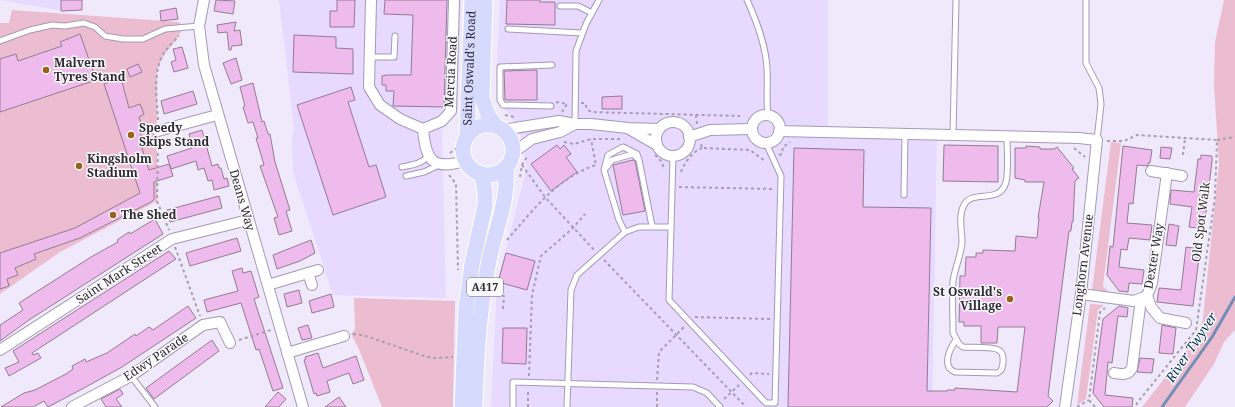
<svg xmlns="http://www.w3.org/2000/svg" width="1235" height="407" font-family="'Noto Serif',serif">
<rect width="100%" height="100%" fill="#f0e9fc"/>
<g fill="#e7d9ff">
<polygon points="0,0 82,0 82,10 58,10"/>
<polygon points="279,0 461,0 457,113 442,129 446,298 333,295 293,172 292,139 294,127"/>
<polygon points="500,0 828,0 828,130 937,134 932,407 491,407 497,284 527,167 521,136 510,115 500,105 496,84"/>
</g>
<g fill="#ecbdd0">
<polygon points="1224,0 1235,0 1235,330 1224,342 1214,364 1185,407 1142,407 1199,334 1203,318 1219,164 1214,85 1215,42"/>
<path d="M12,10L179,22L183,27C176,45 162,51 157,72V201L60,252L0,294V23H9Z"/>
<polygon points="1111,142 1121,143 1103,286 1109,292 1092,290"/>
<polygon points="354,298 455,301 453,407 382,407 358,347 351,334 355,329"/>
<polygon points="1090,304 1104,305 1098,310 1086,399 1077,405"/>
</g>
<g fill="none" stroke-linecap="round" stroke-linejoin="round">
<polyline stroke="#718eb5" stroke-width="3" points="1162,407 1212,337 1235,297"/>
</g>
<g fill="#eebbec" stroke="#937b92">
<polygon points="61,0 82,0 82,10 61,11"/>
<polygon points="216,0 235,1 233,14 214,11"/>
<polygon points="337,0 355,0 354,27 330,27 330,11 337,11"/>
<polygon points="385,0 447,0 444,107 393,106 394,91 386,91 386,85 382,85 382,76 387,75 411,75 413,15 384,14"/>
<polygon points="507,0 540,0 540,2 555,2 555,25 506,24"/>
<polygon points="176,8 178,19 161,21 160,11"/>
<polygon points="236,22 234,31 240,30 242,45 232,46 231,50 229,50 227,32 218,33 217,25"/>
<polygon points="80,34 96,80 0,112 0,59 16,54 18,61 62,46 60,42"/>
<polygon points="294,35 336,37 336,48 353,49 353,74 293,72"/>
<polygon points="182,47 188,68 174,72 171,62 176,60 173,49"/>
<polygon points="236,58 242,80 231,84 223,63"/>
<polygon points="138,64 142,72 130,77 127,69"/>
<polygon points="537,70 537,100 505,100 504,71"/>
<polygon points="121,78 129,108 140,104 144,114 139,117 143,130 140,131 142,138 139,139 149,170 169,164 173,176 154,182 154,199 151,202 80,238 34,254 36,259 15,268 18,275 7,279 9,286 0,289 0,253 75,228 140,193 104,84"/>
<polygon points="253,83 262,122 264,121 268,134 270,134 275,162 290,210 286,211 292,231 279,235 274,218 278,217 260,166 264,165 256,138 258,138 253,122 248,123 243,107 245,106 240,87"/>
<polygon points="351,87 355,100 348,102 369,167 376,165 386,197 333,215 297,105"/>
<polygon points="193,91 197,104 164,114 161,101"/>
<polygon points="622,96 622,109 602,109 602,97"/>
<polygon points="202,130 212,166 218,164 219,168 221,168 224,179 227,178 229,186 214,190 212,180 208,181 204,168 198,170 196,161 171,169 167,156 192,148 189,134"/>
<polygon points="557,145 560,149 564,145 571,154 566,157 577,172 551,191 531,164"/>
<polygon points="944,145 998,146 998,182 943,181"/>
<polygon points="1026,146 1040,147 1040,149 1054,149 1057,147 1074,168 1072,169 1079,178 1075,181 1073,222 1072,222 1071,231 1069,231 1048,396 1053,401 1047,407 788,407 794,148 864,150 863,207 931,208 927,391 947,391 947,390 955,390 955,388 1017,392 1025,327 998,327 997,343 981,343 981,326 964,326 964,322 959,322 960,276 965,276 966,257 976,257 976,253 983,253 983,250 1015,251 1016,236 1037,238 1039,218 1038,218 1044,182 1025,182 1025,180 1015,178 1015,148 1026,148"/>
<polygon points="1123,146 1152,150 1150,163 1148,163 1148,166 1137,165 1133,204 1129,203 1127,223 1152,225 1150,240 1129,238 1127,250 1121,249 1119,267 1144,270 1142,284 1129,283 1128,292 1119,291 1107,275 1110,246 1113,247"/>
<polygon points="1161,147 1172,148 1170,159 1160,158"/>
<polygon points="1201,155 1212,156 1212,161 1204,229 1189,227 1192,207 1170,204 1171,190 1194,192 1198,159 1201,159"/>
<polygon points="633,160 635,161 645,211 623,215 613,165"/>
<polygon points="219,196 222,208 170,222 167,210"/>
<polygon points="155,219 163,234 29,320 0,341 0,325 23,310 19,303 91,257 118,242 117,240 129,232 130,234"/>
<polygon points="1169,224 1179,226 1176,246 1166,245"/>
<polygon points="237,238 241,251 190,266 186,253"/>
<polygon points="311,240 315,253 300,261 277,269 273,255"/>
<polygon points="1186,247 1200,249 1193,306 1157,302 1159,288 1181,290"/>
<polygon points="169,251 176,259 32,353 33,355 38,353 41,358 9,376 5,368 19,362 13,351"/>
<polygon points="506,253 535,261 527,290 498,282"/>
<polygon points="242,268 243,273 251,271 259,297 254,299 283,388 273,391 259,349 256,350 241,303 207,312 204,300 238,291 232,271"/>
<polygon points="299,290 302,303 287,307 284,294"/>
<polygon points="331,294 334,307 312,313 309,301"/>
<polygon points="188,306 196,318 122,367 84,388 48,407 44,401 33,407 1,407 24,393 35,390 66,374 73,369 72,366 85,359 86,362 107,353 135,334 136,336 149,327 153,330"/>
<polygon points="1119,306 1128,308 1127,317 1118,316 1112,363 1108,362 1105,395 1133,398 1132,407 1104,407 1093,393 1103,319"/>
<polygon points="308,325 312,338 302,340 298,328"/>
<polygon points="1162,325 1176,328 1173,354 1159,353"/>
<polygon points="503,328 527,328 526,364 502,363"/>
<polygon points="212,340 219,351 154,399 146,388"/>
<polygon points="318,353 323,368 356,356 364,380 353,384 349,373 327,381 330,392 317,396 316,393 314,394 304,360 306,359 305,357"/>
<polygon points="1140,358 1154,359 1152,373 1137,372"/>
<polygon points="120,389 123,394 116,399 122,407 106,407 101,399"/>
<polygon points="278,392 286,399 279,407 265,407"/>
<polygon points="339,397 346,407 325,407"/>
</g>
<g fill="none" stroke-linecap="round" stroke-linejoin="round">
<defs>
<g id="lane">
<path d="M747,0C757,22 766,45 767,69C768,84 766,100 768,115"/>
<polyline points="1086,0 1086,63 1099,88 1101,104 1097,140"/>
<polyline points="560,6 578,6 592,13"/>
<polyline points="508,29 582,33"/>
<polyline points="0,41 30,30 52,25 65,26 84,23 95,27 105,36 123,39 143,39 165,29 199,26"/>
<polyline points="370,57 394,57 395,36"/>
<polyline points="551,106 503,105 500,100 500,67 552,65"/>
<polyline points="575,124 576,51 586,24 599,0"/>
<polyline points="953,134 956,0"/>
<polyline points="673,156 669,300 766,403 775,403 781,176 766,143"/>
<path d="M402,167C412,165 422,164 429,155"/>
<polyline points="606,168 612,160 633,154 637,158"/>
<polyline points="406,176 424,172 439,165"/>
<polyline points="904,195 905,134"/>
<polyline points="625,232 619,220 604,170 608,155 623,147 637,154 639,160 652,226"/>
<path d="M956,340C950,348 941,367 955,372L997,373C1002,371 1002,368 1003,363C1003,359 1004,354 1000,351C995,346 972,348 963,347L959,344L953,333C953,316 952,298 953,281C955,268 961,255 962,242C962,231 958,216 964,205C972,189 1000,205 1006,182C1009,168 1007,151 1007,136"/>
<polyline points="131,376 155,407"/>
<polyline points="513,407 513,382 693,387 707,393 720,407"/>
<polyline points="567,407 571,290 577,275 625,232 639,227 671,227"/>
</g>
<g id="street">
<polyline points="204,0 199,26 204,65 303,407"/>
<polyline points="371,0 369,87 380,105 400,119 423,129 442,121 451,111 454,0"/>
<circle cx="766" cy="129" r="14"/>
<circle cx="673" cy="139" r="17"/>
<path d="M423,129C426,162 433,170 465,161"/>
<polyline points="629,129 657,145"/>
<polyline points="502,130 559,121 575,124"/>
<polyline points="158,131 217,115"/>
<polyline points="779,131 1079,138 1097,140 1081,294 1065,407"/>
<polyline points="689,137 710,130 752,129"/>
<polyline points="513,153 532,139 560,132 575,124 591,124 628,128 659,129"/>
<polyline points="1151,171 1182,176"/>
<polyline points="308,273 312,285"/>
<polyline points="268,285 318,270"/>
<polyline points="1081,294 1134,301 1147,296 1152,283 1167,173"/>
<polyline points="1147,296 1151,307 1160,318 1186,323"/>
<polyline points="0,350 172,239 248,220"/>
<polyline points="287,353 344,336"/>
<path d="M1114,373C1122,374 1128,376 1132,368L1141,299"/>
<polyline points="72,407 131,376 203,325 220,322 230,343"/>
</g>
<g id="primary">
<polyline points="485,0 482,98 488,115 496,126"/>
<circle cx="488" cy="150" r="25"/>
<path id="s1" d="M467,136L472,0"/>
<polyline points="462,407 466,308 472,264 485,206 485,192 482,175"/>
<path d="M475,407C476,358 479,309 489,261C495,230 509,200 506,168"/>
</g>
</defs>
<use href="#lane" stroke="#a499b6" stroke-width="7"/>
<use href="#street" stroke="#a499b6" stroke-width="12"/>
<use href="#primary" stroke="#fff" stroke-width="17"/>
<g stroke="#a59faf" stroke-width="2" stroke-dasharray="3 3" stroke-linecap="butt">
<polyline points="556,102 567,104"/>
<polyline points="581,103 585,103 587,109 591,112 740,116"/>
<polyline points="562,112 567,104"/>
<polyline points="505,115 514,117"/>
<polyline points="696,115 697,124"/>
<path d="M158,120C157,103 154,81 159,64C162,53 171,44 179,36"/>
<polyline points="1217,140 1235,137"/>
<polyline points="158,141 157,201 169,230"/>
<polyline points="1107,141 1124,141 1137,135 1217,140 1215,197 1196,330 1137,403 1136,407"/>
<polyline points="564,142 574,144 591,139 621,139"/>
<polyline points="701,144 702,148 750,150 765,161"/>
<polyline points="1074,148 1085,157"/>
<polyline points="450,153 457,148 458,143"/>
<polyline points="655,155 662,162 664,170"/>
<polyline points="779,155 782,154 783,147 790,142"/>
<polyline points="1183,155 1185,138"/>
<polyline points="522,165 545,197 595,251"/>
<path d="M681,172C685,162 692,152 702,148"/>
<polyline points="449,175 456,184 458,270"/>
<polyline points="520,177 522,165 528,155"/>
<polyline points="679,187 773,189"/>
<path d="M507,240C532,211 558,177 596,165L591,139"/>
<polyline points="175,247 200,316"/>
<polyline points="604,260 746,407"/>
<polyline points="496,295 504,296 503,309"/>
<polyline points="695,317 770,319"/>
<polyline points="353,334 363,335 427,357 436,358 453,357"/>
<polyline points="239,340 271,330"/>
<polyline points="750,375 752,373 769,374"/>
<polyline points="529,376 532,295 541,256 573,228 585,214"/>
<polyline points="657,380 659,352 684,327"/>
<polyline points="724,399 739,385"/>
<polyline points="528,407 528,390"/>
<polyline points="657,407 657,392"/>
<polyline points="1077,407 1089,400"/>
<polyline points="1095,407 1089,400 1100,312 1105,308"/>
</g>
<use href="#lane" stroke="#fff" stroke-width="5"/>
<use href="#street" stroke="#fff" stroke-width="10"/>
<use href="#primary" stroke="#d6dbfe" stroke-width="15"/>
</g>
<g fill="#99611d" stroke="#fafafa" stroke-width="1.5">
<circle cx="46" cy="70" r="4"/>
<circle cx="131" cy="135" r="4"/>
<circle cx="79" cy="166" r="4"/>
<circle cx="113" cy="215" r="4"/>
<circle cx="1010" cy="299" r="4"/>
</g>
<g text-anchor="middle" stroke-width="3" stroke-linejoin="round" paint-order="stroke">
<rect fill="#fafafa" stroke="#6b6871" stroke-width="1" x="467" y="278" width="36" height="18" rx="3"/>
<g font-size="11" font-weight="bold" fill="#2e2a36">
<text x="485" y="291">A417</text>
</g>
<g font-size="12" font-weight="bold" fill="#2e2a36" stroke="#fafafa" text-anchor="start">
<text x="54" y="67">Malvern<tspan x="54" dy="14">Tyres Stand</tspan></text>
<text x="139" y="132">Speedy<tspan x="139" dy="14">Skips Stand</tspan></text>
<text x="87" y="163">Kingsholm<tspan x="87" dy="14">Stadium</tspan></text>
<text x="121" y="219">The Shed</text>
<text x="1002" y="296" text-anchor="end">St Oswald's<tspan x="1002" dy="14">Village</tspan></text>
</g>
<g font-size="12" fill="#2e2a36" stroke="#fafafa">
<text dy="4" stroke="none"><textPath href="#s1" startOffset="68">Saint Oswald's Road</textPath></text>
<text transform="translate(451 72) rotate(-87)" y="4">Mercia Road</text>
<text transform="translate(242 200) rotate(74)" y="4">Deans Way</text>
<text transform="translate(1201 222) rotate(-83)" y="4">Old Spot Walk</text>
<text transform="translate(1154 256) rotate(-80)" y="4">Dexter Way</text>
<text transform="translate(1083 265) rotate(-83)" y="4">Longhorn Avenue</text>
<text transform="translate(119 274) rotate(-33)" y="4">Saint Mark Street</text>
<text transform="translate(156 357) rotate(-34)" y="4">Edwy Parade</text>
</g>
<g font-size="13" font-style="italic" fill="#063462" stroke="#fafafa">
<text transform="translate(1191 347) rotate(-56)" y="5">River Twyver</text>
</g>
</g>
</svg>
